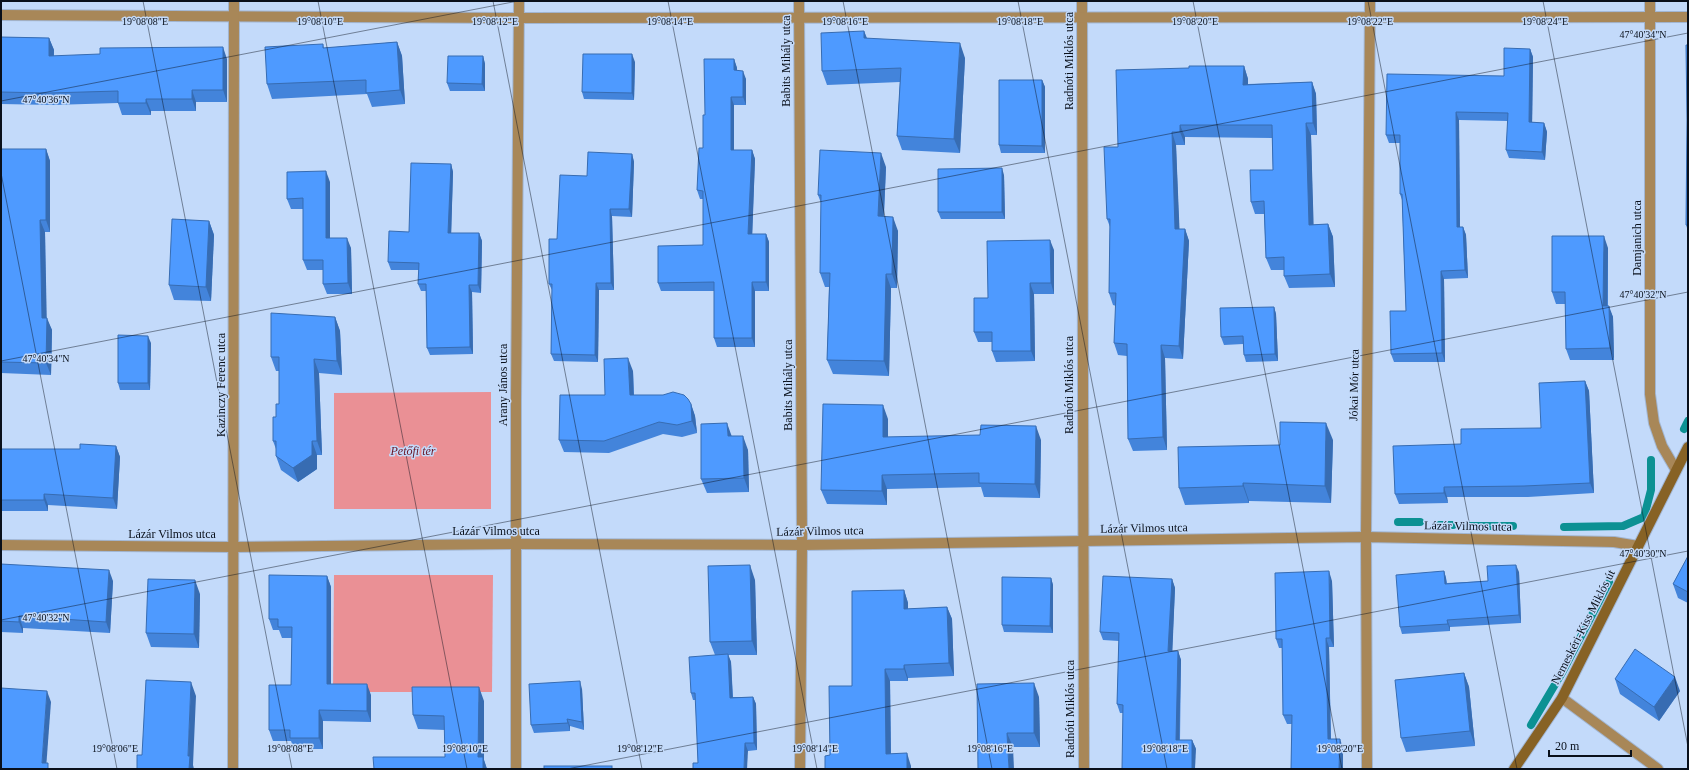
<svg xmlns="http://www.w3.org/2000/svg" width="1689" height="770" font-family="Georgia,serif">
<rect width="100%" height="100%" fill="#c3dafa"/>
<g fill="#ea9095">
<polygon points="491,392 491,509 334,509 334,393"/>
<polygon points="334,575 493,575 492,692 333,692"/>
</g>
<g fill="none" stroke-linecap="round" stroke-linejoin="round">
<g stroke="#0c9193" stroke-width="8">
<polyline points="1684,429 1688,421"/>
<polyline points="1398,522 1420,522"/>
<polyline points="1439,525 1453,525"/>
<polyline points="1467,526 1513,526"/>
<polyline points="1564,527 1623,526 1644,517 1651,490 1651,460"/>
<polyline points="1531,725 1563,671 1609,582"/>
</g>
<defs>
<g id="street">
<polyline points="799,1 802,545 800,769"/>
<polyline points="1082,1 1084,769"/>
<polyline points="1650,1 1650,394 1654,423 1662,446 1676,470"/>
<polyline points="1,15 519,18 1688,17"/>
<polyline points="1,545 233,547 516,544 802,545 1366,537 1614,542 1638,546"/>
<polyline points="1562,698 1658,769"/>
<polyline points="233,769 234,1"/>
<polyline points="516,769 516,401 519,1"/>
<polyline points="1367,769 1366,537 1370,1"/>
</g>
<polyline id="secondary" points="1514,769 1562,698 1688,447"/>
</defs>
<use href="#street" stroke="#a2b6d2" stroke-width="12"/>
<use href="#secondary" stroke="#a2b6d2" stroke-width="12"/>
<use href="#street" stroke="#a88758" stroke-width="10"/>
<use href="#secondary" stroke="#876225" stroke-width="10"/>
</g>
<g fill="#4384db">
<polygon points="864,31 867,38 965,58 960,153 902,150 897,136 900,82 827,85 822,71"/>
<polygon points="1,37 49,38 54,50 54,56 227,59 227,102 196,102 196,111 151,111 151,115 122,115 118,103 53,105 1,104"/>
<polygon points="397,42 402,56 405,104 372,107 367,94 272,99 267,84 323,44 324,48"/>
<polygon points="1688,45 1688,231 1686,225"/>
<polygon points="1530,49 1533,57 1532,122 1544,123 1547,132 1545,160 1509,158 1506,150 1508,121 1459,120 1460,227 1463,227 1466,235 1468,278 1444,279 1445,362 1394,362 1391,354 1406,311 1402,200 1400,194 1400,143 1389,143 1386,135 1504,76"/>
<polygon points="483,56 485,64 485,91 450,91 447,83"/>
<polygon points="734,59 737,68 737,70 746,79 746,105 734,105 734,150 752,150 755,159 752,234 766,234 769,242 769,291 755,291 755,347 717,347 714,338 714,291 661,291 658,283 703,245 703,199 700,199 697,190 703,148 705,115"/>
<polygon points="635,62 634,100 584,99 582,92"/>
<polygon points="1244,66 1248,79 1248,84 1312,82 1316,94 1317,135 1311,135 1313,225 1328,224 1333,237 1335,287 1289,288 1284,276 1284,270 1271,270 1266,258 1264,214 1255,214 1251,202 1273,170 1272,138 1185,137 1185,145 1176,145 1179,229 1185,229 1189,241 1183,359 1165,358 1167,450 1133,451 1128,439 1127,356 1118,355 1114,343 1116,306 1113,305 1109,293 1110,227 1107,219 1118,147"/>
<polygon points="1042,80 1045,87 1045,153 1001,153 999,145"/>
<polygon points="46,149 50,161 50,232 45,232 46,318 52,330 51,375 1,373 1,317"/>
<polygon points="632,154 634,162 632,217 612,216 614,290 599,290 598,362 554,361 551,354 552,290 549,284 587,176"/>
<polygon points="451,164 453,172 451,233 479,233 482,241 481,293 472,292 473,354 430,355 427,348 426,291 421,291 418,284 419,270 391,270 388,262 409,232"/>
<polygon points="886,167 884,216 898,231 897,288 891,288 889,376 833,374 827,360 829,287 825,287 820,273 821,203 818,195"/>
<polygon points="1004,175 1005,219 941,219 938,212"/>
<polygon points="330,182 330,238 351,248 352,294 327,294 323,284 323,270 307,270 303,260 303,209 291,209 287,199"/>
<polygon points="209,221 214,235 211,301 174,300 169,285"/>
<polygon points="1608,248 1608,306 1613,317 1614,360 1570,360 1566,349 1565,304 1556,304 1552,292"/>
<polygon points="1054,250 1054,294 1034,294 1035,361 996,362 992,351 992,342 978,342 974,332 988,298"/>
<polygon points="1274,307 1276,314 1278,361 1246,362 1244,355 1243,344 1224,345 1221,337"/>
<polygon points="335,317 340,331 342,375 319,373 322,455 317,455 317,469 298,482 281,470 276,456 276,449 273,441 276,417 279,404 279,371 276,371 271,357"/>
<polygon points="151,343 150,390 120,390 118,383"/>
<polygon points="633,371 634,395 691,404 695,416 697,433 682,437 663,434 609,453 564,452 559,440 605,395"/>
<polygon points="1585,381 1589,391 1594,493 1528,497 1447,497 1448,503 1399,504 1395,494 1461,444 1541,428"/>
<polygon points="888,419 888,437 1041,440 1040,498 984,497 981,487 887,489 887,505 827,504 821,490"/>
<polygon points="732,436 748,450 749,492 707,493 701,479"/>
<polygon points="1333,440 1331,503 1249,501 1249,503 1185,505 1179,488 1280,445"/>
<polygon points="116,446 120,457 117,509 48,505 48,511 1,511 1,449 80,449"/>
<polygon points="1688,556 1688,603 1678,598 1673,584"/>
<polygon points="1,564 113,581 110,633 23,628 23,633 1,632"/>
<polygon points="1444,571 1446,578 1447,583 1488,581 1519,572 1521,623 1450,627 1450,631 1402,634 1400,627"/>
<polygon points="327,576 331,587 331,684 371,695 371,722 323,721 323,749 294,749 291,741 273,741 269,730 291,685 292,638 282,638 279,630 273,630 269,619"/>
<polygon points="1051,578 1053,585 1053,633 1004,632 1002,625"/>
<polygon points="1172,579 1175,588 1172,651 1178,651 1181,660 1180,740 1192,740 1196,749 1123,713 1120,713 1117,704 1119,641 1103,640 1100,632"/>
<polygon points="755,580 757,655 728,655 731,662 733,697 753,697 756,704 757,750 748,751 698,763 696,700 693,700 691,693 715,655 710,642"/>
<polygon points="1332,581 1334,647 1329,647 1331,739 1343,748 1343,769 1291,769 1292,724 1287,724 1283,715 1282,648 1279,648 1276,639"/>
<polygon points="904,590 908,603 908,609 947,607 952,619 954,676 908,678 908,681 890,681 891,754 911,766 911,769 825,769 830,755 852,686"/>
<polygon points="200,594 199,648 151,647 146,633"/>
<polygon points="1464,673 1469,687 1475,746 1406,752 1401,738"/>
<polygon points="1615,679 1680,691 1659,721 1620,694"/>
<polygon points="977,684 1039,697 1040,747 1013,747"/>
<polygon points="582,689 584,730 570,726 570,731 534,733 531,725"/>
<polygon points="484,701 484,760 487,769 374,769 445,757 445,730 418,729 413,715"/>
</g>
<g fill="#376cb2">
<polygon points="864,31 869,45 864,38"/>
<polygon points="49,38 54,50 53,68 49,56"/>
<polygon points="397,42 402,56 405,104 400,90"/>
<polygon points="960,43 965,58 960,153 954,139"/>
<polygon points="223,47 227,59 227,102 223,90"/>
<polygon points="1530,49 1533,57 1532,131 1529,122"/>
<polygon points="632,54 635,62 634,100 632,93"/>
<polygon points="483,56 485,64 485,91 482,84"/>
<polygon points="734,59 737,68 737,79 734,70"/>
<polygon points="1244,66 1248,79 1248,97 1243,85"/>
<polygon points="743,71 746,79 746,105 743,97"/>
<polygon points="1042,80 1045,87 1045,153 1042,146"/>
<polygon points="1312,82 1316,94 1317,135 1313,123"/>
<polygon points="192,90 196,102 196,111 192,99"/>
<polygon points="731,97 734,105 734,158 731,150"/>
<polygon points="146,99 151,111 151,115 146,103"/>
<polygon points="1456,112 1459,120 1460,236 1457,227"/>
<polygon points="1306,123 1311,135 1314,237 1309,225"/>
<polygon points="1544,123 1547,132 1545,160 1542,152"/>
<polygon points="1180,125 1185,137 1185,145 1180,132"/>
<polygon points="1172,132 1176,145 1180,241 1175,229"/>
<polygon points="46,149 50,161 50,232 46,220"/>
<polygon points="752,150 755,159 752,242 748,234"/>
<polygon points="881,153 886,167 883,230 878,216"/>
<polygon points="632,154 634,162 632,217 629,209"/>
<polygon points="451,164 453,172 451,240 448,233"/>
<polygon points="1002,168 1004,175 1005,219 1002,212"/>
<polygon points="326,171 330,182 330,248 326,238"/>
<polygon points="610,209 612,216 614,290 611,283"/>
<polygon points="893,217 898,231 897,288 892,274"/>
<polygon points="40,220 45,232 47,330 42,318"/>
<polygon points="209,221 214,235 211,301 206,287"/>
<polygon points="1328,224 1333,237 1335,287 1330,274"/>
<polygon points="1463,227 1466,235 1468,278 1465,270"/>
<polygon points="1185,229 1189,241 1183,359 1179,346"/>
<polygon points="479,233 482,241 481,293 478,285"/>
<polygon points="766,234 769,242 769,291 766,282"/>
<polygon points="1604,236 1608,248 1607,317 1603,306"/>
<polygon points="347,238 351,248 352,294 348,283"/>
<polygon points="1050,240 1054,250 1054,294 1051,283"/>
<polygon points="1441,271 1444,279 1445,362 1442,353"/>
<polygon points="886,274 891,288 889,376 884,361"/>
<polygon points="752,282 755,291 755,347 752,338"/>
<polygon points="596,283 599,290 598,362 595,355"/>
<polygon points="1030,283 1034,294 1035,361 1031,351"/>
<polygon points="469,285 472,292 473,354 470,347"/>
<polygon points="1609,306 1613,317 1614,360 1610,348"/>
<polygon points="1274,307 1276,314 1278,361 1275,354"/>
<polygon points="335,317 340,331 342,375 337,361"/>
<polygon points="47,318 52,330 51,375 46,363"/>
<polygon points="148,336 151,343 150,390 148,383"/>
<polygon points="1161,345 1165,358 1167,450 1163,437"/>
<polygon points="628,358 633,371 634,407 630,395"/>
<polygon points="314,359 319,373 322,455 317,441"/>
<polygon points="1585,381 1589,391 1594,493 1590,483"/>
<polygon points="691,404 695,416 697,433 692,421"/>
<polygon points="883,405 888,419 888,451 883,437"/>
<polygon points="727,423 732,437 728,436"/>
<polygon points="1326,423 1333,440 1331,503 1325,486"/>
<polygon points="1036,426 1041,440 1040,498 1035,484"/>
<polygon points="743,436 748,450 749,492 744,478"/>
<polygon points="312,441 317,455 317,469 298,482 293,468"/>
<polygon points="116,446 120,457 117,509 113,498"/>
<polygon points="882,475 887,489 887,505 882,491"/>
<polygon points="1243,483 1249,501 1249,503 1243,486"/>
<polygon points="1444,487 1447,497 1448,503 1444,493"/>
<polygon points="44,494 48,505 48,511 44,500"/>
<polygon points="750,565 755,580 757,655 752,641"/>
<polygon points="1516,565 1519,572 1521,623 1519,615"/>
<polygon points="109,570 113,581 110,633 106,622"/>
<polygon points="1329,571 1332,581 1334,647 1330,638"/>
<polygon points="1444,571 1446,578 1447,591 1445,584"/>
<polygon points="327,576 331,587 331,695 327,684"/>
<polygon points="1051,578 1053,585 1053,633 1050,626"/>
<polygon points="1172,579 1175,588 1172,660 1168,651"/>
<polygon points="195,580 200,594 199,648 194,634"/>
<polygon points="904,590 908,603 908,621 904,609"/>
<polygon points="947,607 952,619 954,676 949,663"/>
<polygon points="19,616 23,628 23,633 19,622"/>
<polygon points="1447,620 1450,627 1450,631 1448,624"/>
<polygon points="1326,638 1329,647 1331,748 1328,739"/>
<polygon points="1178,651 1181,660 1179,748 1176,740"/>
<polygon points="728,654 731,662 733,705 730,698"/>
<polygon points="904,665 908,678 908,681 904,669"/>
<polygon points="885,669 890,681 891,766 886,754"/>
<polygon points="1464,673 1469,687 1475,746 1470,731"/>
<polygon points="1675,677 1680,691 1659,721 1654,707"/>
<polygon points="580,681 582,689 584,730 582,722"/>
<polygon points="191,682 196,696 193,765 194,769 189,769 188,756"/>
<polygon points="1034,683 1039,697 1040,747 1034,733"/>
<polygon points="367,684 371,695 371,722 367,711"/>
<polygon points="479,687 484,701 484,760 487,769 483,769 478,757"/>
<polygon points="47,691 51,702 46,769 42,763"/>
<polygon points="753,697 756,704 757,750 754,743"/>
<polygon points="319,710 323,721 323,749 319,738"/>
<polygon points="567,719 570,726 570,731"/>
<polygon points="1007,733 1013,747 1014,769 1009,769"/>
<polygon points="1340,739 1343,748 1343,769 1339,769"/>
<polygon points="1192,740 1196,749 1195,769 1192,769"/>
<polygon points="745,743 748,751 747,769 744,769"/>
<polygon points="907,753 911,766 911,769 907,769"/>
</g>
<g fill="#4e9aff" stroke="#376cb2">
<polygon points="864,31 864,38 960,43 954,139 897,136 901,68 822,71 821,33"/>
<polygon points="1,37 49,38 49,56 100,54 100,48 223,47 223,90 192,90 192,99 146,99 146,103 118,103 118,91 49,93 1,92"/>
<polygon points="397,42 400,90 366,93 366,80 267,84 265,47 323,44 323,48"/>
<polygon points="1686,45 1688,45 1688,225 1686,225 1687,120"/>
<polygon points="1504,48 1530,49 1529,122 1544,123 1542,152 1506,150 1508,113 1456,112 1457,227 1463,227 1465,270 1441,271 1442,353 1391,354 1390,311 1406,311 1402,194 1400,194 1400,135 1386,135 1387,74 1504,76"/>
<polygon points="583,54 632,54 632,93 582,92"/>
<polygon points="448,56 483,56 482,84 447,83"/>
<polygon points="704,59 734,59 734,70 743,71 743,97 731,97 731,150 752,150 748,234 766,234 766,282 752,282 752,338 714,338 714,282 658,283 658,246 703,245 703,191 697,190 699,148 703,148 703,115 705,115"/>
<polygon points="1189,66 1244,66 1243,85 1312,82 1313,123 1306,123 1309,225 1328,224 1330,274 1284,276 1284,257 1266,258 1264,201 1251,202 1250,170 1273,170 1272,125 1180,125 1180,132 1172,132 1175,229 1185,229 1179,346 1161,345 1163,437 1128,439 1127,344 1114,343 1116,293 1109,293 1110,219 1107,219 1104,147 1118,147 1116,70 1189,68"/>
<polygon points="999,80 1042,80 1042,146 999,145"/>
<polygon points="1,149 46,149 46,220 40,220 42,318 47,318 46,363 1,362"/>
<polygon points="820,150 881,153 878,216 893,217 892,274 886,274 884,361 827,360 830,273 820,273 821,195 818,195"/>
<polygon points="588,152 632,154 629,209 610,209 611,283 596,283 595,355 551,354 552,284 549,284 549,239 557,239 560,175 587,176"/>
<polygon points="411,163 451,164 448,233 479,233 478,285 469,285 470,347 427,348 426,284 418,284 419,263 388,262 389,231 409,232"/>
<polygon points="1002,168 1002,212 938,212 938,169"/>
<polygon points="326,171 326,238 347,238 348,283 323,284 323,260 303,260 303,198 287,199 287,172"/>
<polygon points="172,219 209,221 206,287 169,285"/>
<polygon points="1552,236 1604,236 1603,306 1609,306 1610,348 1566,349 1565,292 1552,292"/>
<polygon points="1050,240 1051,283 1030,283 1031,351 992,351 992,332 974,332 974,298 988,298 987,241"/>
<polygon points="1274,307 1275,354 1244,355 1243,336 1221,337 1220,308"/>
<polygon points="271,313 335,317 337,361 314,359 317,441 312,441 312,455 293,468 276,456 276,441 273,441 273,417 276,417 276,404 279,404 279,357 271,357"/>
<polygon points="118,335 148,336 148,383 118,383"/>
<polygon points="628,358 630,395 663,395 673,392 684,395 688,399 691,404 692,421 677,425 659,422 604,441 559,440 560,395 605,395 604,359"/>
<polygon points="1585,381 1590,483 1524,486 1444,487 1444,493 1395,494 1393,446 1461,444 1461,429 1541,428 1539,383"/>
<polygon points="823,404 883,405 883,437 980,435 981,425 1036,426 1035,484 979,483 979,473 882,475 882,491 821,490"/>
<polygon points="1280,422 1326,423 1325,486 1243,483 1243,486 1179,488 1178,447 1280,445"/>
<polygon points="727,423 728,436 743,436 744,478 701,479 701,424"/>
<polygon points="80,444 116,446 113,498 44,494 44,500 1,500 1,449 80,449"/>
<polygon points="1688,556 1688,592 1673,584"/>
<polygon points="1,564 109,570 106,622 19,616 19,622 1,621"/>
<polygon points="750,565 752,641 710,642 708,566"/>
<polygon points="1516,565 1519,615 1447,620 1448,624 1400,627 1396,575 1444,571 1445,584 1488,581 1487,566"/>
<polygon points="1329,571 1330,638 1326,638 1328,739 1340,739 1339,769 1291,769 1292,715 1283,715 1282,639 1276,639 1275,573"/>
<polygon points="269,575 327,576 327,684 367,684 367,711 319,710 319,738 290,738 290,730 269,730 269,685 291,685 292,627 278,627 278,619 269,619"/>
<polygon points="1103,576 1172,579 1168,651 1178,651 1176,740 1192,740 1192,769 1122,769 1123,705 1117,704 1119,633 1100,632"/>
<polygon points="1002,577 1051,578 1050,626 1002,625"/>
<polygon points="148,579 195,580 194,634 146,633"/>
<polygon points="904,590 904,609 947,607 949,663 904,665 904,669 885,669 886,754 907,753 907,769 825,769 825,756 830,755 829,686 852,686 852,591"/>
<polygon points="1635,649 1675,677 1654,707 1615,679"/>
<polygon points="728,654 730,698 753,697 754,743 745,743 744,769 693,769 693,763 698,763 695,693 691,693 689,657"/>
<polygon points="1464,673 1470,731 1401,738 1395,680"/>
<polygon points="146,680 191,682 188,756 190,756 189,769 137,769 137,755 142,755"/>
<polygon points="580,681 582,722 567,719 568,723 531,725 529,684"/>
<polygon points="1034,683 1034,733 1007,733 1009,769 978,769 977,684"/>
<polygon points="412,687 479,687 478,757 483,757 483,769 374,769 373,757 445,757 444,716 413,715"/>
<polygon points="1,688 47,691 42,763 48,763 48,769 1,769"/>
<rect x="544" y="766" width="68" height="3"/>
</g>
<path fill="none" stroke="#09101b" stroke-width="1" stroke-opacity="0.45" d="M143,1L292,769M318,1L467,769M493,1L642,769M668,1L817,769M843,1L992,769M1018,1L1167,769M1193,1L1342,769M1368,1L1517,769M1543,1L1688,747M1,101L518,1M1,173L117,769M1,361L1688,33M1,620L1688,292M567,769L1688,551"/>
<g text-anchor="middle" stroke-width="3" stroke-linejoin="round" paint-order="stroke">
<g font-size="12" fill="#09101b" stroke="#c3dafa">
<text transform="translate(786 61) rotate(-90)" y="4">Babits Mihály utca</text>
<text transform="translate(1069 61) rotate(-90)" y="4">Radnóti Miklós utca</text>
<text transform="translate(1637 238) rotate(-90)" y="4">Damjanich utca</text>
<text transform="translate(221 385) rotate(-90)" y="4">Kazinczy Ferenc utca</text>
<text transform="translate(503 385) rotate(-90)" y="4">Arany János utca</text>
<text transform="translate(788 385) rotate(-90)" y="4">Babits Mihály utca</text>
<text transform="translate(1069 385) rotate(-90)" y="4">Radnóti Miklós utca</text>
<text transform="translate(1354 385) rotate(-89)" y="4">Jókai Mór utca</text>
<text transform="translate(1468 526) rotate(1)" y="4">Lázár Vilmos utca</text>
<text transform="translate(1144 528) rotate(-1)" y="4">Lázár Vilmos utca</text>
<text x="496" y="535">Lázár Vilmos utca</text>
<text transform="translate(820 531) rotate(-1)" y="4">Lázár Vilmos utca</text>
<text x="172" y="538">Lázár Vilmos utca</text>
<text transform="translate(1583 627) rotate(-63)" y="4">Nemeskéri-Kiss Miklós út</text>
<text transform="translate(1070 709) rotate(-90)" y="4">Radnóti Miklós utca</text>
</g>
<g font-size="12" font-style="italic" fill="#691423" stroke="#c3dafa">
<text x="413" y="455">Petőfi tér</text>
</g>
</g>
<g font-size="10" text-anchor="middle" fill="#09101b" stroke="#c3dafa" stroke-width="3" stroke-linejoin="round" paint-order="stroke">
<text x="145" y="25">19°08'08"E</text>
<text x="320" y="25">19°08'10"E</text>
<text x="495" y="25">19°08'12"E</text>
<text x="670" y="25">19°08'14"E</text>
<text x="845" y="25">19°08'16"E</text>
<text x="1020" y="25">19°08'18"E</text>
<text x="1195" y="25">19°08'20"E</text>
<text x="1370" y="25">19°08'22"E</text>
<text x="1545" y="25">19°08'24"E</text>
<text x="1643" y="38">47°40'34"N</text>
<text x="46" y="103">47°40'36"N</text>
<text x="1643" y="298">47°40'32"N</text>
<text x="46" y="362">47°40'34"N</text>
<text x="1643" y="557">47°40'30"N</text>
<text x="46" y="621">47°40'32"N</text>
<text x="115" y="752">19°08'06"E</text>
<text x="290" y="752">19°08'08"E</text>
<text x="465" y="752">19°08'10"E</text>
<text x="640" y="752">19°08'12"E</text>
<text x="815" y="752">19°08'14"E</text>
<text x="990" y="752">19°08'16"E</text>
<text x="1165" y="752">19°08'18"E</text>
<text x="1340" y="752">19°08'20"E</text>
</g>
<rect width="1689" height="770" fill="none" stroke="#09101b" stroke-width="4"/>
<path d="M1549 750v6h82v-6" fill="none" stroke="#09101b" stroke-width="2"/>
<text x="1555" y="750" font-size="12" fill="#09101b" stroke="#c3dafa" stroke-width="3" paint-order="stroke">20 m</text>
</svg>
